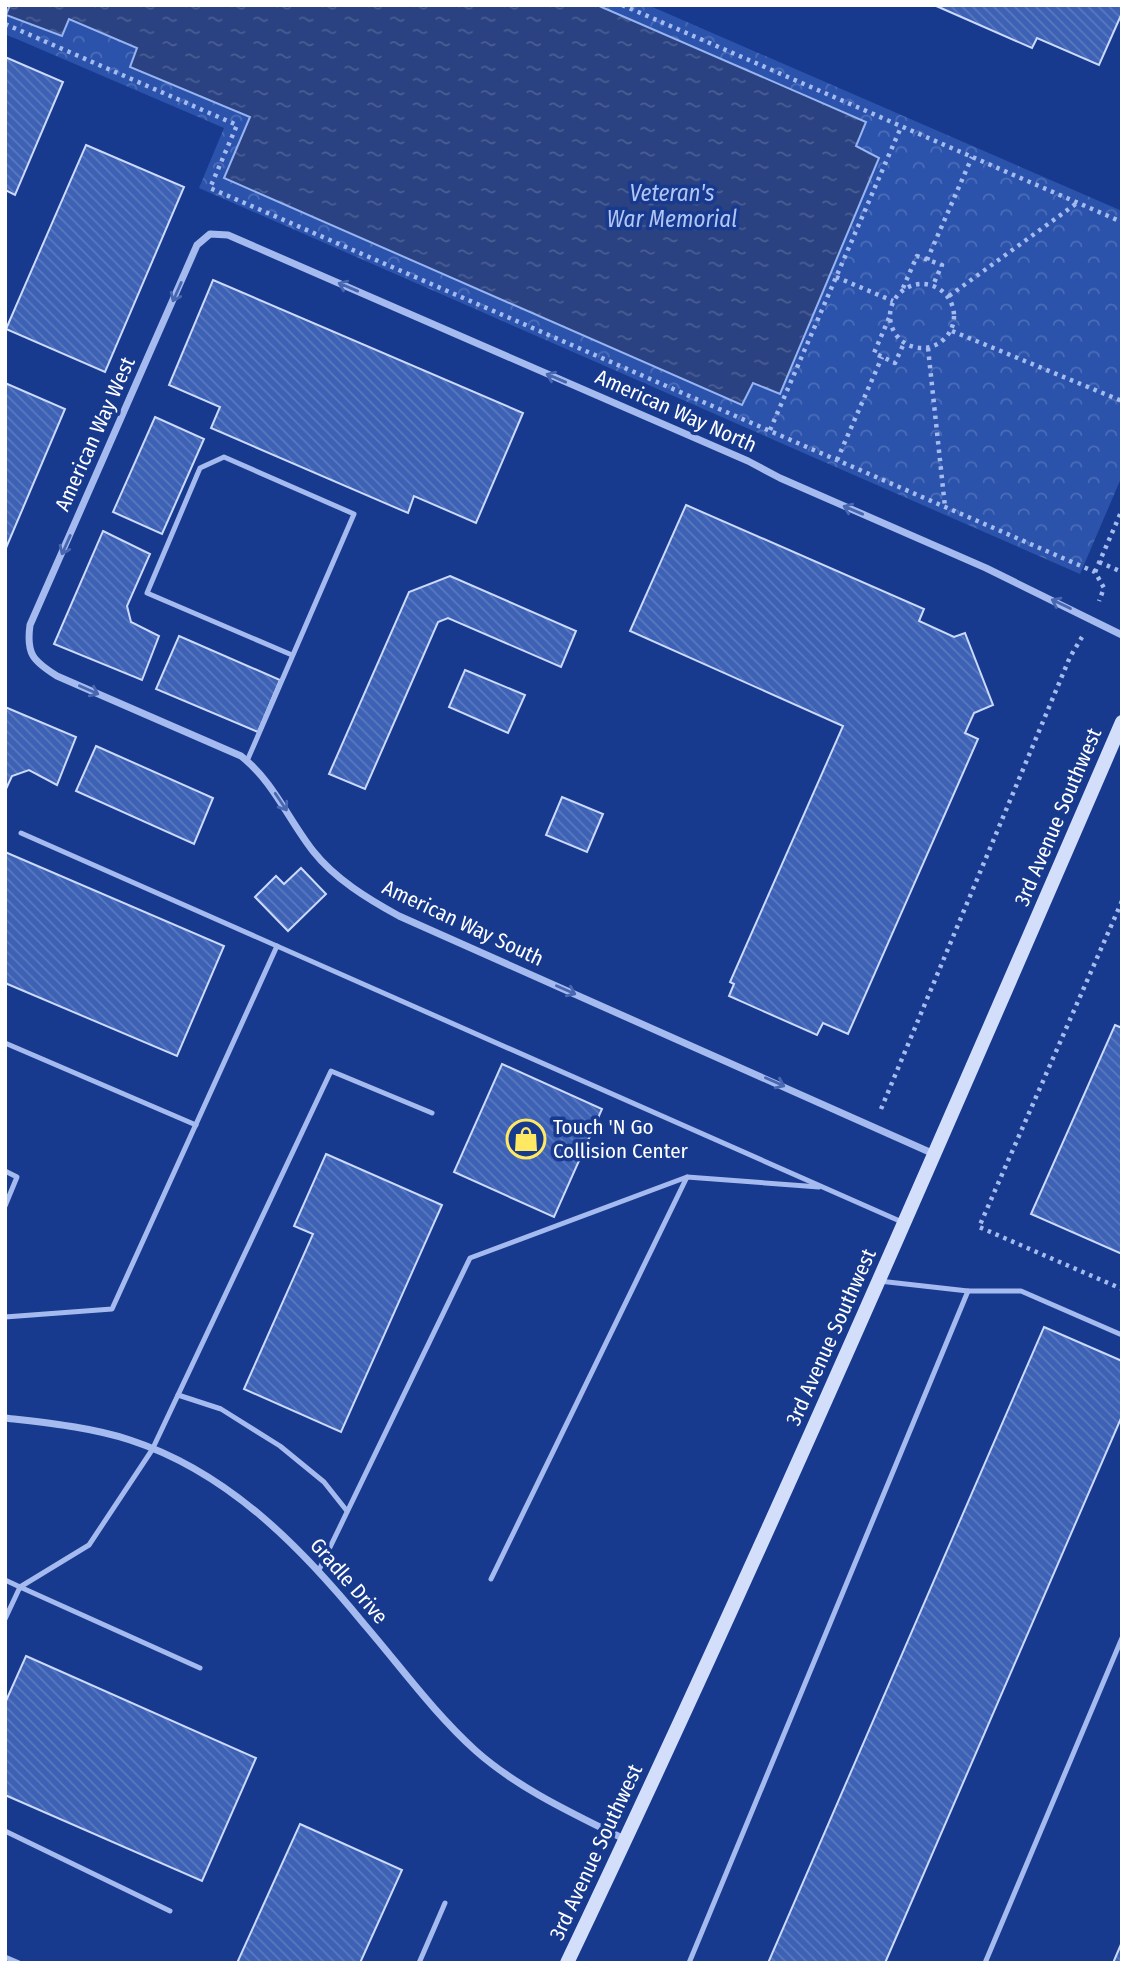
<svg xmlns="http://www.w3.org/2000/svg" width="1127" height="1968" font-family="'Fira Sans Condensed',sans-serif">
<defs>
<pattern id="forest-crowns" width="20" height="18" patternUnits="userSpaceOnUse" patternTransform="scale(1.75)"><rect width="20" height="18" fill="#2b53ac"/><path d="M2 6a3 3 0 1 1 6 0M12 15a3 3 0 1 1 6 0" fill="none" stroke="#4b6db8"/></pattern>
<pattern id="water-ripples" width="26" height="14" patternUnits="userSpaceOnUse" patternTransform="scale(1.75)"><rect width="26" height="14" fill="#2a4281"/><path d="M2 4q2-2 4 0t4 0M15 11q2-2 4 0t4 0" fill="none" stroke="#4a5e94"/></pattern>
<pattern id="building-back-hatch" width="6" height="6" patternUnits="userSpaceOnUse" patternTransform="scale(1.75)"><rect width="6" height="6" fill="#3d61b4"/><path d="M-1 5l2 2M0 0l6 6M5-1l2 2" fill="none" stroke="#5a79bf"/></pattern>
</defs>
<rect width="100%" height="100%" fill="#183a8e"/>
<polygon fill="url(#forest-crowns)" points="5,5 648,5 1122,211 1122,476 1080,574 199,188 224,128 5,34"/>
<polygon fill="url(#water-ripples)" stroke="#97b4f1" stroke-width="2" points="10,5 597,5 866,122 856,146 879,158 780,394 753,383 742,405 224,178 250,117 130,67 137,48 69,19 62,36 6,15"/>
<g fill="url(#building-back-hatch)" stroke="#cbd9fa" stroke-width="2">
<polygon points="934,5 1122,5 1122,13 1099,65 1037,38 1032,48"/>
<polygon points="5,57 63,82 15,195 5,190"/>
<polygon points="86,145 184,187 105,372 6,329"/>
<polygon points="213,280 523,413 476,523 414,496 408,513 211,428 220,407 169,385"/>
<polygon points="5,383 65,409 6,548 5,547"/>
<polygon points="155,417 204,439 162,534 113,512"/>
<polygon points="686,505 924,609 919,621 954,637 965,633 993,705 974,713 965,733 978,739 848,1034 823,1023 817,1035 729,996 734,984 730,982 843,726 630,631"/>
<polygon points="103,531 150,554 127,606 131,622 159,636 142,680 54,644"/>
<polygon points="450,576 576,631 561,667 448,618 438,622 365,789 329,774 409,592"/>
<polygon points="179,636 280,680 258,732 156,689"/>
<polygon points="465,670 525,695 508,733 449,707"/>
<polygon points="5,707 76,737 57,785 29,770 12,776 5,791"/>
<polygon points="96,746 213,798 194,844 76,791"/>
<polygon points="562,797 603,814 587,852 546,835"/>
<polygon points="5,852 224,946 177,1056 5,983"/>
<polygon points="301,868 326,894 288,931 255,897 276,876 284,884"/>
<polygon points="1115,1025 1122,1028 1122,1254 1031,1214"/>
<polygon points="502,1064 602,1109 554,1217 454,1172"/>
<polygon points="326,1154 442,1205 341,1432 244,1389 313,1234 294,1226"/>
<polygon points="1044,1327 1122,1361 1122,1416 885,1963 768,1963"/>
<polygon points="26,1656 256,1758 202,1881 5,1795 5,1703"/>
<polygon points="300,1824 402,1870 360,1963 237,1963"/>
<polygon points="1122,1942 1122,1963 1113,1963"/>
</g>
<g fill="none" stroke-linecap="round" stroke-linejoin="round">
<g stroke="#a5bbef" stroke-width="4.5" stroke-dasharray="3.5 5" stroke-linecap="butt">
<polyline points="622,5 1122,222"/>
<polyline points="5,24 237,125 210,188 1095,572 1104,588 1099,601"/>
<polyline points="927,260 972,157"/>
<polyline points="836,277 893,301"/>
<circle cx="922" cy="316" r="32"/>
<polyline points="903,288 917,256 942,265 933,285"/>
<polyline points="949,296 1077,203"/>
<polyline points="889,318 874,353 895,363 904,343"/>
<polyline points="952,331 1122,401"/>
<polyline points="928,348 945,507"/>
<polyline points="770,430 901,127"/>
<polyline points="837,460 882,357"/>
<polyline points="1099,562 1122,572"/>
<polyline points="1095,572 1122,510"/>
<polyline points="1122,901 979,1227 1122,1289"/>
<polyline points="881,1109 1070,657 1082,637"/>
</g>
<g stroke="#a5bbef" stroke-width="5">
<polyline points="247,761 354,514 224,457 200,468 147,593 292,655"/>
<polyline points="21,833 902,1222"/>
<polyline points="5,1043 196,1125"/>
<polyline points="5,1171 17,1177 5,1206"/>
<polyline points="879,1281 968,1291 1021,1291 1122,1335"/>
<polyline points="5,1317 112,1309 277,946"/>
<polyline points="178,1395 221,1409 280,1446 324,1482 347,1511"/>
<polyline points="319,1570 470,1258 687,1177 819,1187"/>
<polyline points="491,1579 687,1177"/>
<polyline points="5,1580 20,1587 89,1545 152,1450 331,1071 432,1113"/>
<polyline points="5,1619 20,1587 200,1668"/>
<polyline points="5,1831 170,1911"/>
<polyline points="5,1957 19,1963"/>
<polyline points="419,1963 445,1903"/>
<polyline points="689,1963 968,1291"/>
<polyline points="985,1963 1122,1638"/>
</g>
<g stroke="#a5bbef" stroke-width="7">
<path d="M934,1154L399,916C368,899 335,879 313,851C288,819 273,781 241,756L57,676C33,661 26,654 30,625L197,245L210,234L228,235L748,461L780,478L986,568L1122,635"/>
<path d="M5,1418C47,1423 90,1427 130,1440C228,1472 301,1547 364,1624C401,1667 433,1712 476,1751C519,1789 574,1814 626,1840"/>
</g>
<path stroke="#d2defa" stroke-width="14" d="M567,1963C762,1554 942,1138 1122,722"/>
</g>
<defs><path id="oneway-shaft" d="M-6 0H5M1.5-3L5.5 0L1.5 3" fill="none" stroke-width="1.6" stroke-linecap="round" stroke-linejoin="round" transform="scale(1.75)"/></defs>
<g stroke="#4967b0">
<use href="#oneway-shaft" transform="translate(348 287) rotate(-157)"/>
<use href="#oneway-shaft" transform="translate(177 292) rotate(114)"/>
<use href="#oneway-shaft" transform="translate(556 378) rotate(-157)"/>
<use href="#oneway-shaft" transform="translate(853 510) rotate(-157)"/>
<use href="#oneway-shaft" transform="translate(66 545) rotate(114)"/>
<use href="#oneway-shaft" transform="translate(1061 604) rotate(-154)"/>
<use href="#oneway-shaft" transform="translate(89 690) rotate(24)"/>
<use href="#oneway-shaft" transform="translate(281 802) rotate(56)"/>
<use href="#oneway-shaft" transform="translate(566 990) rotate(24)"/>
<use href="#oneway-shaft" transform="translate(775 1082) rotate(24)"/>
</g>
<defs>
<symbol id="shop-ring" viewBox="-11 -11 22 22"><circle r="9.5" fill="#183a8e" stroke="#ffe962" stroke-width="1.5"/><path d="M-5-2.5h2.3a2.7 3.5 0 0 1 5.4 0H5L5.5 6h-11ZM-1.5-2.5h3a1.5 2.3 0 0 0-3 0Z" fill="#ffe962"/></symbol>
</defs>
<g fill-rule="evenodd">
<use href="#shop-ring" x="504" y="1117" width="44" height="44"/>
</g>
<g text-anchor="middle" stroke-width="7" stroke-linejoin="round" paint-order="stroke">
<g font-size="21" fill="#fff" stroke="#183a8e">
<text transform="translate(676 411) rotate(24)" y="7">American Way North</text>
<text transform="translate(95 434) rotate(-66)" y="7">American Way West</text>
<text transform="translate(1058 817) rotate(-67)" y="7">3rd Avenue Southwest</text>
<text transform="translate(463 923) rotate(25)" y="7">American Way South</text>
<text transform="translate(831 1337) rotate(-66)" y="7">3rd Avenue Southwest</text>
<text transform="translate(349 1581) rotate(49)" y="7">Gradle Drive</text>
<text transform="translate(596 1852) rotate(-65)" y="7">3rd Avenue Southwest</text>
</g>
<g font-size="21" fill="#fff" stroke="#183a8e" text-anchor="start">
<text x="553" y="1134">Touch 'N Go<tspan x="553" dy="24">Collision Center</tspan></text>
</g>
<g font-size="23" font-style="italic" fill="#b1c6f6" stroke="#183a8e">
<text x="672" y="201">Veteran's<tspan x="672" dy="26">War Memorial</tspan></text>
</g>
</g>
<rect width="1127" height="1968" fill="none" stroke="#ffffff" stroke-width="14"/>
</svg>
